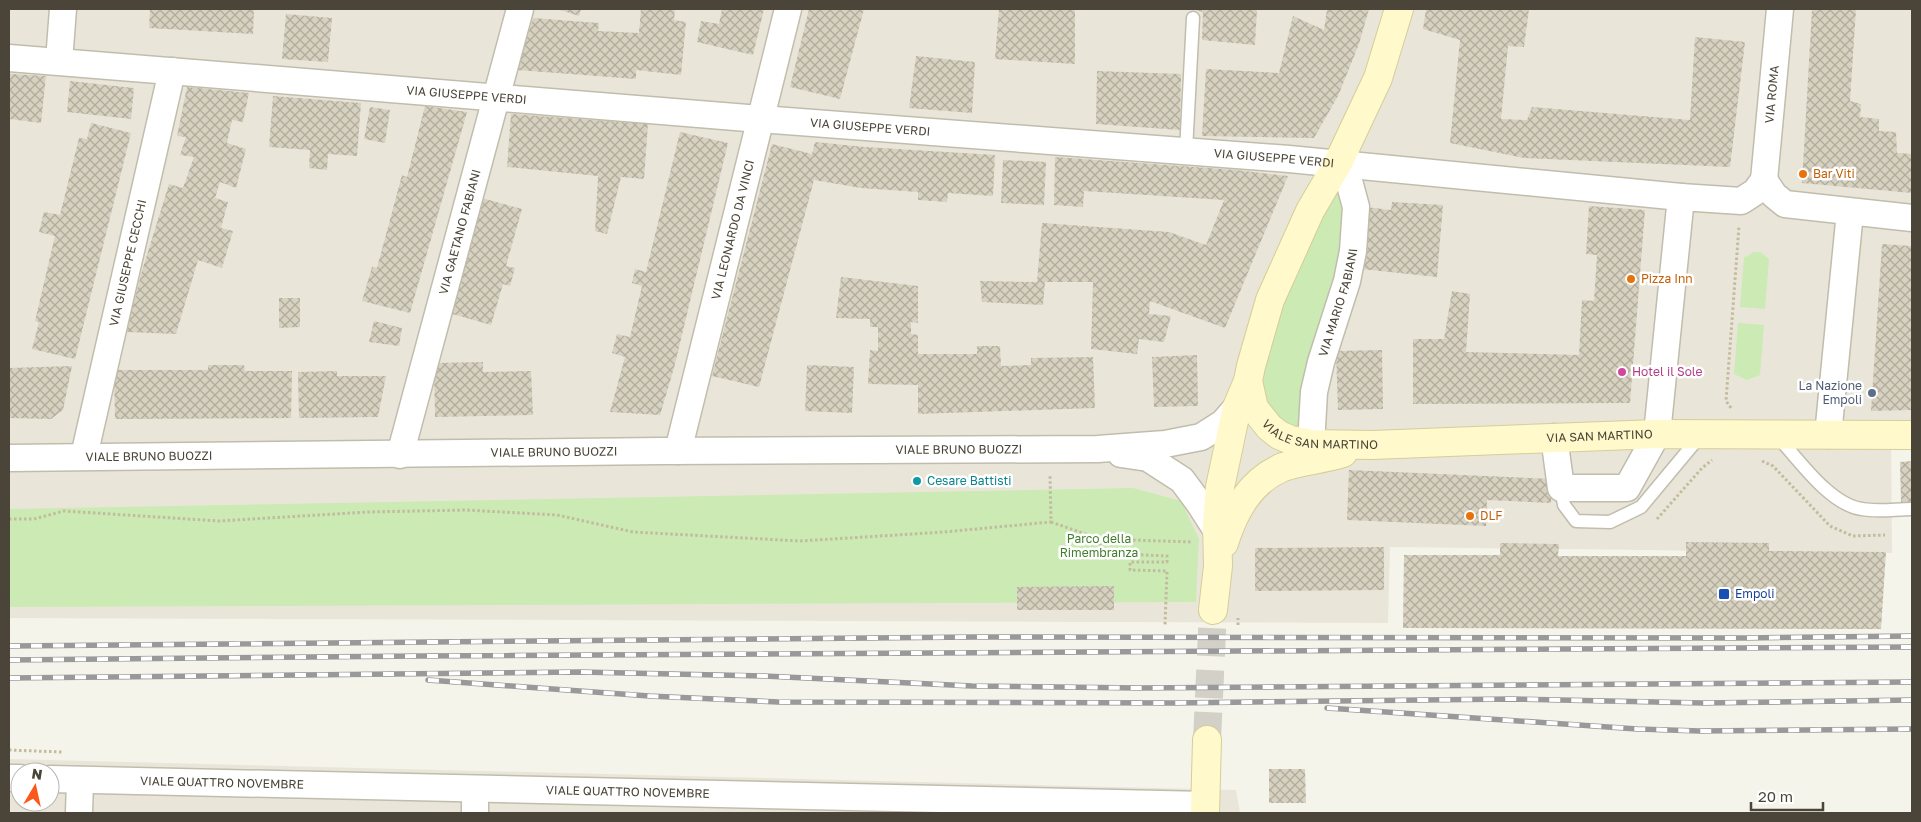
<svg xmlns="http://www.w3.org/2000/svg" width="1921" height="822" font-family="'Golos Text',sans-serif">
<defs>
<pattern id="building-cross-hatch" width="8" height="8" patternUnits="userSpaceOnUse" patternTransform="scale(1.25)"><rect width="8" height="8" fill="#d7d1c0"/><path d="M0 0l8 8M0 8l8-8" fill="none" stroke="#b0ab9d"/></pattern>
</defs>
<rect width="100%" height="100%" fill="#f5f4eb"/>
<g fill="#e9e6d9" fill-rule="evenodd">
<polygon points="9,9 1912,9 1912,424 1891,424 1892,553 1390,547 1388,623 9,618"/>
<path d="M9,759L1236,790L1240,813H9ZM20,772H50V802H20Z"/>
</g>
<g fill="#cbeab4">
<polygon points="1338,163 1356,207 1311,444 1279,435 1251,366"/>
<polygon points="1753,252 1760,252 1769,259 1765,309 1740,307 1744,257 1748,256"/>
<polygon points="1738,323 1764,325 1760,375 1747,380 1734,374"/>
<polygon points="1133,488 1181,501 1199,539 1196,602 9,607 9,509"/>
</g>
<g fill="url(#building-cross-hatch)">
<polygon points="150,9 254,9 253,34 149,28"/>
<polygon points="557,9 581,9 579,16"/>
<polygon points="641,9 675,9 674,20 686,22 681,75 636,70 636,79 517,70 533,18 599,23 598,31 639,33"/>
<polygon points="722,9 764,9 753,55 697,42 701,21 719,24"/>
<polygon points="809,9 864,9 840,99 790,87"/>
<polygon points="999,9 1075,9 1075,64 995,59"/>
<polygon points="1190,9 1257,9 1255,45 1202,40 1203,12"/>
<polygon points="1327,9 1369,9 1359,44 1338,96 1314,138 1202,136 1206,69 1279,73 1293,16 1324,30"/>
<polygon points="1426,9 1529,9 1524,47 1508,46 1501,119 1527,120 1532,107 1690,120 1695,37 1745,42 1730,167 1524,158 1450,143 1460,40 1423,29"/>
<polygon points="1812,9 1856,9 1850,101 1861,104 1860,117 1879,119 1879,131 1896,132 1897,153 1912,154 1912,193 1802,183"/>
<polygon points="286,14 332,18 328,62 282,59"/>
<polygon points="916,56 975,62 972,113 909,108"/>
<polygon points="1097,71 1181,74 1180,130 1096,124"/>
<polygon points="10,74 46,76 41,123 9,119"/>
<polygon points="70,81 134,88 131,119 67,112"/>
<polygon points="187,87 249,93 243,122 232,120 227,143 246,149 236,188 220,182 215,198 228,202 221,228 233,231 222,268 198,260 176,334 126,332 142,271 169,184 183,188 194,157 180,155 186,137 177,136"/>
<polygon points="273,96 361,103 357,156 328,154 327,170 309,168 310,150 269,147"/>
<polygon points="425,106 467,112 410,313 362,301 372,267 377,268 402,175 407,177"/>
<polygon points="370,107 390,110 385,143 364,139"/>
<polygon points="511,114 648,124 644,179 621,177 607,234 595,231 598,176 507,167"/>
<polygon points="91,123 131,133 75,359 32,349 39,322 35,321 55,236 39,232 44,212 60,215 79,138 87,139"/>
<polygon points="680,132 728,143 674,368 660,415 610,412 625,357 612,353 617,334 630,337 642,286 632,283 635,269 646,272"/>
<polygon points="815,142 865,147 995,155 993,196 948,193 947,202 918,200 918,192 861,188 814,180 759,387 712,376 772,144 812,154"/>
<polygon points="1055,157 1236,170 1288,176 1225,328 1150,301 1149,314 1171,316 1164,342 1139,339 1137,354 1091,349 1093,282 1045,282 1043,305 982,302 980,281 1037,282 1042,223 1169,232 1206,245 1224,200 1084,191 1083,207 1054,205"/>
<polygon points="1003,160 1046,162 1044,205 1001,203"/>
<polygon points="482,198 522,209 506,266 515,268 510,286 503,284 491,325 449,313"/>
<polygon points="1392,202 1443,205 1437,277 1361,269 1366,207 1391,210"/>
<polygon points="1589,206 1645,210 1630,403 1413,404 1413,339 1444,339 1452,291 1470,294 1466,352 1579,355 1582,300 1594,301 1597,255 1586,254"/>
<polygon points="1882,244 1912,246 1912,410 1871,411"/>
<polygon points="841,277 918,286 918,323 911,322 911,334 918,335 918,354 977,354 977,346 1000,346 1001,366 1031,365 1031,358 1093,357 1095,408 918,414 918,385 868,384 870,350 878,351 878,327 870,327 870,319 836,318"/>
<polygon points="279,298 300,298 300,327 279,328"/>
<polygon points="374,321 402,328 399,346 369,342"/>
<polygon points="1382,350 1383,409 1338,410 1336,351"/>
<polygon points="1197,355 1198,406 1154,407 1152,357"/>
<polygon points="483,362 483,372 531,371 533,415 435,417 434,363"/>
<polygon points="208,365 244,365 245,371 292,371 291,418 115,419 114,370 208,370"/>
<polygon points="807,365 854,367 852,413 805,411"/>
<polygon points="72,366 63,410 51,419 9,418 9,368"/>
<polygon points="337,371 337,376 386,376 378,417 299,418 298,372"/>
<polygon points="1912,461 1912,502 1901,502 1900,462"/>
<polygon points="1349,470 1552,479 1551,503 1487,500 1486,526 1347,520"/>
<polygon points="1686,542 1769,543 1769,551 1886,552 1881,629 1403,628 1404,555 1500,555 1500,543 1559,544 1558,556 1686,556"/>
<polygon points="1384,547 1384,590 1255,591 1255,548"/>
<polygon points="1114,586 1114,610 1017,610 1017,587"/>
<polygon points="1269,769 1305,769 1306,803 1269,803"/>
</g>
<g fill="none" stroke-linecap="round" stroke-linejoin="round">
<polyline stroke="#d3d1c7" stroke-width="28" stroke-dasharray="28 14" stroke-linecap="butt" points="1207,740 1213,610"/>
<defs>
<g id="lane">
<polyline points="1186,151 1193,18"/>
<path d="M1778,437C1798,459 1830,505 1862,509C1878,512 1896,509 1912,509"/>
<polyline points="1561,488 1564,505 1576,521 1610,522 1641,507 1701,435"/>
</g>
<g id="street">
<path id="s1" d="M9,58L760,119L1289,159L1681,197"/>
<polyline points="59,61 63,9"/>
<path id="s2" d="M1764,180L1780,9"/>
<polyline points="1764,180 1774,195 1785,204 1912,218"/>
<polyline points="1828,435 1850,212"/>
<polyline points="1554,437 1561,488 1627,488 1657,434 1681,197 1741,201 1755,192 1764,180"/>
<path id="s3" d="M1311,444L1314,392L1321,362L1347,281L1353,251L1356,207L1349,181L1338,163"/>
<path id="s4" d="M678,451L788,9"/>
<polyline points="1121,454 1148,458 1182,480 1199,503 1217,531"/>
<path id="s5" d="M400,455L520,9"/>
<path id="s6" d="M84,456L172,71"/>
<path id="s7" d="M9,458L661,451L1098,449L1165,444L1201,437L1223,423L1237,407"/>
<polyline points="9,778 20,778"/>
<path id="s8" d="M50,779L1205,805"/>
<polyline points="79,813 80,780"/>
<polyline points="475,813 475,790"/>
</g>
<g id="secondary">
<path id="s9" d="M1399,9L1378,78L1338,163L1310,211L1270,300L1251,366L1248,381L1254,408L1269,427L1279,435L1291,440L1311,444L1372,445L1657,434L1912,435"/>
<path d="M1224,543C1234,511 1250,481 1283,467C1300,461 1325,459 1343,453"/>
<polyline points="1213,610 1218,566 1217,523 1220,487 1237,407 1248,381"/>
<polyline points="1205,813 1207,740"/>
</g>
</defs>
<use href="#lane" stroke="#c1bdad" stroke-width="15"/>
<use href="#street" stroke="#c1bdad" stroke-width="29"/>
<use href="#secondary" stroke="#d5cd9a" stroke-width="30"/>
<g stroke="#c3bb9e" stroke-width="3" stroke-dasharray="2.5 2.5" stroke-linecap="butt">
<polyline points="1731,408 1726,401 1739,226"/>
<polyline points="1762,461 1773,466 1830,526 1853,536 1885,535"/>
<polyline points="9,519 34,519 64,511 219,521 368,512 466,510 557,515 633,532 800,541 944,532 1051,522 1050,475"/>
<polyline points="1657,519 1702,468 1712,460"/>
<polyline points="1051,522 1100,539 1193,542"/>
<polyline points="1100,539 1100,553 1167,556 1167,562 1130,562 1130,570 1167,571 1165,625"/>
<polyline points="1238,625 1238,618"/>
<polyline points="9,750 62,752"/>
</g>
<use href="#lane" stroke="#fff" stroke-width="12"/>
<use href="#street" stroke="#fff" stroke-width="26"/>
<use href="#secondary" stroke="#fff9cb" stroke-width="28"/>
<defs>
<g id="rail">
<polyline points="9,646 976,637 1745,638 1912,636"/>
<polyline points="9,660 421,656 1912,647"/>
<polyline points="9,678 580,672 764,676 972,686 1139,688 1912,682"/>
<polyline points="428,680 649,696 778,702 1174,703 1512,699 1703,703 1912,700"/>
<polyline points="1327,708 1637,729 1700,731 1912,729"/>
</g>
</defs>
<use href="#rail" stroke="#999" stroke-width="5.5"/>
<use href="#rail" stroke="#fff" stroke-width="4" stroke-dasharray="11" stroke-linecap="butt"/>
</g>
<g fill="#e8710a" stroke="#fff" stroke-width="2">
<circle cx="1803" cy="174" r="5"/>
<circle cx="1631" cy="279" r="5"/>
<circle cx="1470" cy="516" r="5"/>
</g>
<circle fill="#d1479c" stroke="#fff" stroke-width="2" cx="1622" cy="372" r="5"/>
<circle fill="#5c6f8a" stroke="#fff" stroke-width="2" cx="1872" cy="393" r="5"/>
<circle fill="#0f9aa8" stroke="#fff" stroke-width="2" cx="917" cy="481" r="5"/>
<rect fill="#1a4fb4" stroke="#fff" stroke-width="2" x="1718" y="588" width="12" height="12" rx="2.5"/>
<g text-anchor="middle" stroke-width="5" stroke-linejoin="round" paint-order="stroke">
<g font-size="12" fill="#4a4538" stroke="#fff">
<text dy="4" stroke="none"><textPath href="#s2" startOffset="86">VIA ROMA</textPath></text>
<text dy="4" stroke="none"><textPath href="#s1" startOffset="459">VIA GIUSEPPE VERDI</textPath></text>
<text dy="4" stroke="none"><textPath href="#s1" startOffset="864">VIA GIUSEPPE VERDI</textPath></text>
<text dy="4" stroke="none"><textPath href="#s1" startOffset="1269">VIA GIUSEPPE VERDI</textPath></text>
<text dy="4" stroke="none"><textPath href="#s4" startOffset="228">VIA LEONARDO DA VINCI</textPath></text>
<text dy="4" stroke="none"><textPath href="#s5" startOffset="231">VIA GAETANO FABIANI</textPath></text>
<text dy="4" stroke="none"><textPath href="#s6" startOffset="198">VIA GIUSEPPE CECCHI</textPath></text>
<text dy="4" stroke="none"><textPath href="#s3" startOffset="145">VIA MARIO FABIANI</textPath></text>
<text dy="4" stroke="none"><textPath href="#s9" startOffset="508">VIALE SAN MARTINO</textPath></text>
<text dy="4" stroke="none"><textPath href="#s9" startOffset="790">VIA SAN MARTINO</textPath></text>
<text dy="4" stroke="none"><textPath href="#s7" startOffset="950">VIALE BRUNO BUOZZI</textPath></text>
<text dy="4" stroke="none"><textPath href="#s7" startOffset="545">VIALE BRUNO BUOZZI</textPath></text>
<text dy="4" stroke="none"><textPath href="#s7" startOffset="140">VIALE BRUNO BUOZZI</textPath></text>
<text dy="4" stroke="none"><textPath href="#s8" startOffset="172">VIALE QUATTRO NOVEMBRE</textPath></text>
<text dy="4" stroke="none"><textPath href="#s8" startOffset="578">VIALE QUATTRO NOVEMBRE</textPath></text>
</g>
<g font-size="12" fill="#c56008" stroke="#fff" text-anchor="start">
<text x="1813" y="178">Bar Viti</text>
<text x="1641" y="283">Pizza Inn</text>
<text x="1480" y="520">DLF</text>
</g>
<g font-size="12" fill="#b23c85" stroke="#fff" text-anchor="start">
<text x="1632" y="376">Hotel il Sole</text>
</g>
<g font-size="12" fill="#4e5e75" stroke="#fff" text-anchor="end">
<text x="1862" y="390">La Nazione<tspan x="1862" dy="14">Empoli</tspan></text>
</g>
<g font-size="12" fill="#0d838f" stroke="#fff" text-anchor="start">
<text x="927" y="485">Cesare Battisti</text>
</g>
<g font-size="12" fill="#3f7e2a" stroke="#fff">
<text x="1099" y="543">Parco della<tspan x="1099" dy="14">Rimembranza</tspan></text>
</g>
<g font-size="12" fill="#164399" stroke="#fff" text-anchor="start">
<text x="1735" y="598">Empoli</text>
</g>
</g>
<rect width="1921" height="822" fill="none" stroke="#4a4538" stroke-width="20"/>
<g transform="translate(35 787) rotate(9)"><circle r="24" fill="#ffffff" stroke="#b7b5af"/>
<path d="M0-4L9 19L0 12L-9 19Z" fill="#fc581c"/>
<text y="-8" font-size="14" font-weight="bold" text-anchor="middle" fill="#4a4538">N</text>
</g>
<path d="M1751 802v8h72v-8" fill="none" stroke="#4a4538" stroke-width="2.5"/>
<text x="1758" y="802" font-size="15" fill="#4a4538" stroke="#ffffff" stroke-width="4" paint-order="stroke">20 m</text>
</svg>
